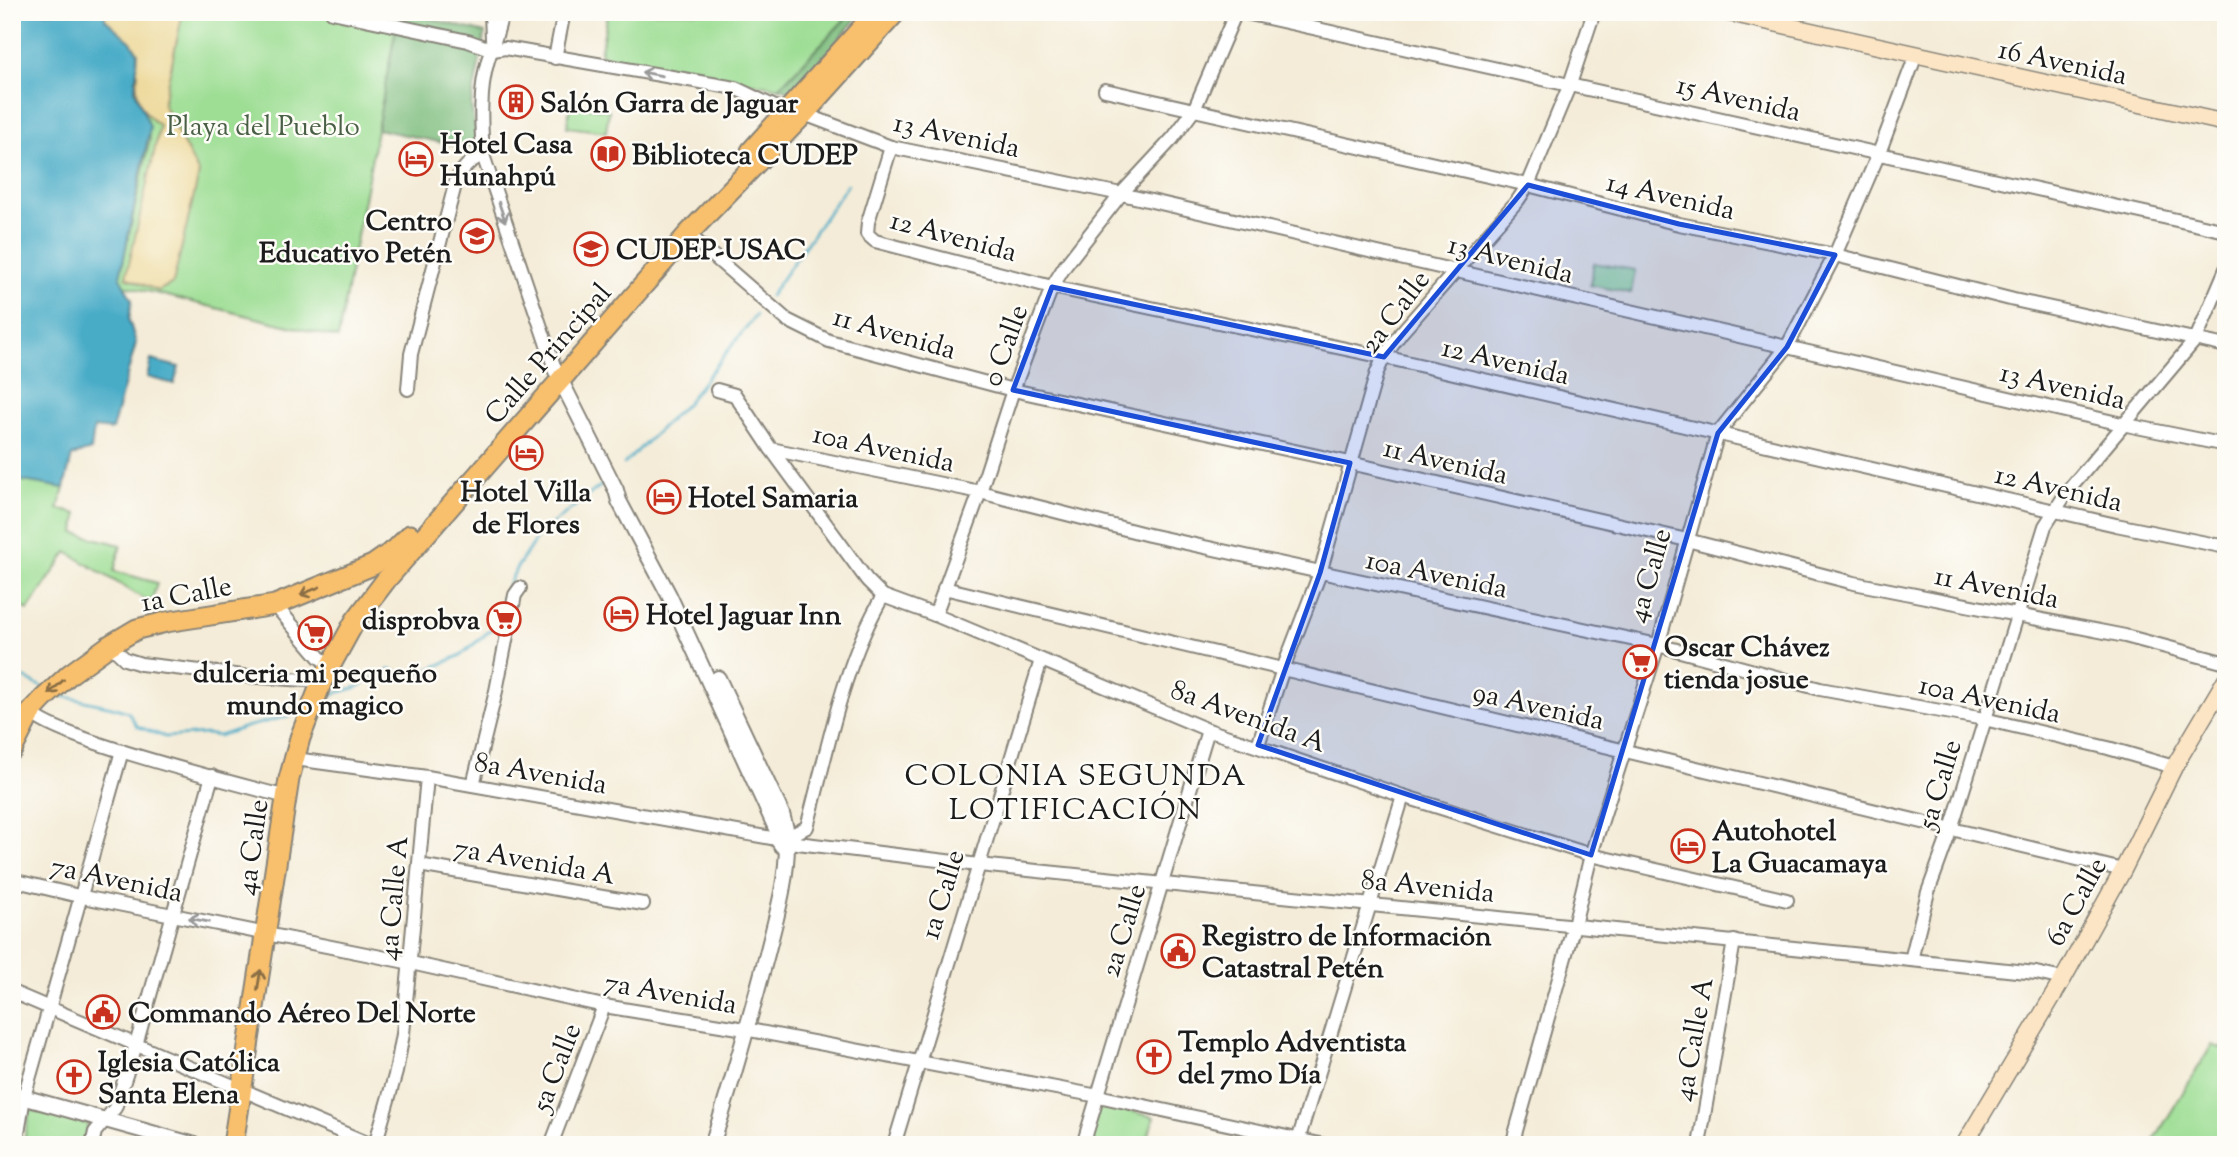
<svg xmlns="http://www.w3.org/2000/svg" width="2238" height="1157" font-family="'Sorts Mill Goudy',serif">
<rect width="100%" height="100%" fill="#fdfcf7"/>
<filter id="ink" filterUnits="userSpaceOnUse"><feTurbulence type="fractalNoise" baseFrequency=".0143" numOctaves="2"/><feDisplacementMap in="SourceGraphic" scale="14" xChannelSelector="R" yChannelSelector="G"/><feConvolveMatrix kernelMatrix="1 2 1 2 8 2 1 2 1" color-interpolation-filters="sRGB"/></filter>
<filter id="wash" filterUnits="userSpaceOnUse"><feTurbulence type="fractalNoise" baseFrequency=".00686" numOctaves="4" result="noise"/><feDisplacementMap in="SourceGraphic" scale="28" xChannelSelector="R" yChannelSelector="G"/><feGaussianBlur stdDeviation="1.57" result="paint"/><feColorMatrix in="noise" values="0 0 0 0 0 0 0 0 0 0 0 0 0 0 0 0 0 1.4 0 .05"/><feComposite in="paint" operator="in"/></filter>
<g filter="url(#wash)">
<rect width="100%" height="100%" fill="#f4ecd8"/>
<g fill="#9ede94" stroke="#5d7d58" stroke-width="2">
<polygon points="106,12 399,12 338,338 122,285 120,277 150,138 105,19"/>
<polygon points="608,12 852,12 779,88 600,55"/>
<polygon points="570,105 609,110 606,132 567,127"/>
<polygon points="1594,263 1635,270 1631,293 1590,285"/>
<polygon points="12,479 64,488 58,509 77,514 75,533 121,545 114,571 157,583 151,603 67,552 28,610 12,601"/>
<polygon points="2212,1045 2226,1050 2226,1145 2151,1145"/>
<polygon points="1107,1105 1154,1117 1146,1145 1088,1145 1098,1111 1101,1107"/>
<polygon points="30,1110 88,1124 83,1145 23,1145"/>
</g>
<g fill="#7ebd7e" stroke="#4d6c4d" stroke-width="2">
<polygon points="399,12 426,12 428,18 485,33 471,106 477,139 467,148 377,129"/>
<polygon points="852,12 862,12 794,92 779,88"/>
</g>
<path fill="#eeda9e" stroke="#857b5d" stroke-width="2" d="M105,12H183L163,104L199,174L173,283L158,291L126,277L160,126C140,111 134,97 138,73L105,19Z"/>
<g fill="#48acc7" stroke="#326472" stroke-width="2">
<polygon points="12,12 105,12 105,19 131,42 138,53 135,91 150,127 120,277 132,300 129,320 136,343 112,430 94,428 91,450 72,456 64,488 12,479"/>
<polygon points="151,360 179,367 174,384 147,377"/>
</g>
<g fill="none" stroke-linecap="round" stroke-linejoin="round">
<g stroke="#48acc7" stroke-width="2.5">
<polyline points="770,296 848,184"/>
<polyline points="624,464 686,404 756,315"/>
<polyline points="12,672 42,687"/>
<polyline points="62,696 112,707 128,712 137,726 165,737 206,734 219,736 246,727 289,716 302,710"/>
<polyline points="325,696 358,687 391,669 397,672 410,673 426,671 461,655 494,627 501,601 516,569 539,534 603,484"/>
</g>
</g>
</g>
<g filter="url(#ink)">
<g fill="none" stroke-linecap="round" stroke-linejoin="round">
<defs>
<g id="minor">
<polyline points="332,12 468,41 493,50 505,48 735,88 777,108 804,114 891,147 1121,194 2122,424 2226,445"/>
<polyline points="491,12 492,39"/>
<path d="M502,12C499,29 493,44 488,60C479,90 481,124 483,155L555,369"/>
<polyline points="1241,12 2226,231"/>
<polyline points="555,58 564,12"/>
<polyline points="1105,90 1528,185 1679,224 1835,255 2014,300 2226,346"/>
<polyline points="891,147 868,222 867,234 875,241 1052,287 1384,357 2116,525 2226,547"/>
<polyline points="688,234 787,320 829,341 1013,390 1350,463 1687,540 1854,583 2125,636 2226,663"/>
<path d="M408,389L411,354L456,181C463,168 469,161 483,155"/>
<polyline points="717,390 735,395 771,449 980,492 1149,535 1658,645 1820,689 1984,719 2108,748 2174,767"/>
<polyline points="771,449 867,580 883,596 935,615 1208,730 1403,796 1591,855 1787,900"/>
<polyline points="944,588 2123,870"/>
<polyline points="275,605 319,657 330,665"/>
<polyline points="935,615 980,492 1013,390 1052,287 1065,266 1121,194 1173,138 1194,110 1236,12"/>
<polyline points="110,645 125,659 141,664 243,676 322,681"/>
<path d="M31,712C51,738 243,785 286,797"/>
<polyline points="1258,745 1283,669 1320,573 1377,372 1384,357 1401,333 1518,200 1528,185 1570,84 1594,12"/>
<polyline points="295,759 427,777 777,839"/>
<polyline points="473,785 496,691 515,595 520,588"/>
<path d="M788,837L807,827C828,750 842,666 883,596"/>
<polyline points="789,842 979,865 1911,960 2036,973 2063,979"/>
<polyline points="419,865 643,904"/>
<polyline points="12,880 83,897 411,963 604,1006 739,1028 1098,1096 1324,1145"/>
<polyline points="1911,960 1928,892 1951,829 2045,526 2067,492 2196,339 2226,269"/>
<polyline points="12,992 372,1145"/>
<polyline points="1297,1144 1403,796"/>
<polyline points="16,1145 24,1097 122,751"/>
<polyline points="92,1145 95,1132 115,1108 136,1045 212,776"/>
<polyline points="375,1145 396,1072 403,1034 427,777"/>
<polyline points="551,1145 604,1006"/>
<polyline points="894,1145 1041,660"/>
<polyline points="1083,1145 1208,730"/>
<polyline points="1512,1145 1574,925 1591,855 1658,645 1718,433 1787,347 1835,255 1879,153 1916,55"/>
<polyline points="1699,1145 1734,941"/>
</g>
<g id="tertiary">
<polyline points="555,369 616,490 619,501 669,595 779,835"/>
<polyline points="718,678 782,814 789,840 787,844 782,846 777,839 784,834"/>
<polyline points="12,1094 195,1145"/>
<path d="M712,1145C732,1082 750,1019 767,954C776,918 787,882 787,844"/>
</g>
<g id="secondary">
<polyline points="1725,12 2226,123"/>
<polyline points="1964,1145 2063,979 2123,870 2174,767 2226,679"/>
</g>
<g id="primary">
<polyline points="751,151 876,12"/>
<polyline points="12,750 31,712 43,699 70,674 110,645 137,629 166,622 275,605 373,565 396,549 410,535"/>
<polyline points="233,1145 289,779 300,738 322,681 355,621 386,580 688,234 804,114 896,12"/>
</g>
</defs>
<use href="#minor" stroke="#88847a" stroke-width="16"/>
<use href="#tertiary" stroke="#88847a" stroke-width="18"/>
<use href="#secondary" stroke="#88847a" stroke-width="19"/>
<use href="#primary" stroke="#88847a" stroke-width="23"/>
<use href="#minor" stroke="#fff" stroke-width="12"/>
<use href="#tertiary" stroke="#fff" stroke-width="14"/>
<use href="#secondary" stroke="#fce5c4" stroke-width="16"/>
<use href="#primary" stroke="#f8bf6c" stroke-width="19"/>
</g>
<defs><path id="oneway-shaft" d="M-6 0H5M1.5-3L5.5 0L1.5 3" fill="none" stroke-width="1.6" stroke-linecap="round" stroke-linejoin="round" transform="scale(1.75)"/></defs>
<g stroke="#999">
<use href="#oneway-shaft" transform="translate(652 74) rotate(-170)"/>
<use href="#oneway-shaft" transform="translate(502 212) rotate(71)"/>
<use href="#oneway-shaft" transform="translate(199 920) rotate(-169)"/>
</g>
<g stroke="#8a6e44">
<use href="#oneway-shaft" transform="translate(310 591) rotate(158)"/>
<use href="#oneway-shaft" transform="translate(56 687) rotate(137)"/>
<use href="#oneway-shaft" transform="translate(259 980) rotate(-81)"/>
</g>
</g>
<path fill="#1d4ed8" fill-opacity="0.2" stroke="#1d4ed8" stroke-width="5" stroke-linejoin="round" d="M1528,185L1679,224L1835,255L1787,347L1718,433L1591,855L1258,745L1320,573L1350,463L1013,390L1052,287L1384,357Z"/>
<defs>
<symbol id="building-ring" viewBox="-11 -11 22 22"><circle r="9.5" fill="#fdfcf7" stroke="#c8321e" stroke-width="1.5"/><path d="M-4-6H4V6H1V3H-1V6H-4ZM-2.5-4.3h1.7v1.8h-1.7ZM.8-4.3h1.7v1.8H.8ZM-2.5-1h1.7V.8h-1.7ZM.8-1h1.7V.8H.8Z" fill="#c8321e"/></symbol>
<symbol id="library-ring" viewBox="-11 -11 22 22"><circle r="9.5" fill="#fdfcf7" stroke="#c8321e" stroke-width="1.5"/><path d="M-6-4Q-3-5.5-.7-3.5V5Q-3 3-6 4ZM6-4Q3-5.5 .7-3.5V5Q3 3 6 4Z" fill="#c8321e"/></symbol>
<symbol id="hotel-ring" viewBox="-11 -11 22 22"><circle r="9.5" fill="#fdfcf7" stroke="#c8321e" stroke-width="1.5"/><path d="M-6-4.5h1.5V1H6V5H4.5V3h-9V5H-6ZM-4 0a1.8 1.8 0 1 1 3.6 0ZM.5 0V-2.5h3Q6-2.5 6 0Z" fill="#c8321e"/></symbol>
<symbol id="school-ring" viewBox="-11 -11 22 22"><circle r="9.5" fill="#fdfcf7" stroke="#c8321e" stroke-width="1.5"/><path d="M0-5L7-2L0 1L-7-2ZM-4 1L0 2.5L4 1V4Q0 6-4 4Z" fill="#c8321e"/></symbol>
<symbol id="university-ring" viewBox="-11 -11 22 22"><circle r="9.5" fill="#fdfcf7" stroke="#c8321e" stroke-width="1.5"/><path d="M0-5L7-2L0 1L-7-2ZM-4 1L0 2.5L4 1V4Q0 6-4 4Z" fill="#c8321e"/></symbol>
<symbol id="supermarket-ring" viewBox="-11 -11 22 22"><circle r="9.5" fill="#fdfcf7" stroke="#c8321e" stroke-width="1.5"/><path d="M-6-5.5h2.5l.6 2H6L4.5 2H-2.5L-4.4-4H-6ZM-1.5 3.2a1.3 1.3 0 1 0 .1 0ZM3 3.2a1.3 1.3 0 1 0 .1 0Z" fill="#c8321e"/></symbol>
<symbol id="civic-ring" viewBox="-11 -11 22 22"><circle r="9.5" fill="#fdfcf7" stroke="#c8321e" stroke-width="1.5"/><path d="M-.6-6.5H3V-4.5H.6V-3L4-1V1h2V6H-6V1h2V-1L-.6-3ZM-1.2 2.5V6h2.4V2.5Z" fill="#c8321e"/></symbol>
<symbol id="church-ring" viewBox="-11 -11 22 22"><circle r="9.5" fill="#fdfcf7" stroke="#c8321e" stroke-width="1.5"/><path d="M-1.2-6h2.4v3.5h3.3v2.4h-3.3V6h-2.4V-.1h-3.3v-2.4h3.3Z" fill="#c8321e"/></symbol>
</defs>
<g fill-rule="evenodd">
<use href="#building-ring" x="497" y="83" width="38" height="38"/>
<use href="#library-ring" x="589" y="135" width="38" height="38"/>
<use href="#hotel-ring" x="397" y="140" width="38" height="38"/>
<use href="#school-ring" x="458" y="217" width="38" height="38"/>
<use href="#university-ring" x="572" y="230" width="38" height="38"/>
<use href="#hotel-ring" x="507" y="434" width="38" height="38"/>
<use href="#hotel-ring" x="645" y="478" width="38" height="38"/>
<use href="#hotel-ring" x="602" y="595" width="38" height="38"/>
<use href="#supermarket-ring" x="485" y="600" width="38" height="38"/>
<use href="#supermarket-ring" x="296" y="614" width="38" height="38"/>
<use href="#supermarket-ring" x="1621" y="643" width="38" height="38"/>
<use href="#hotel-ring" x="1669" y="827" width="38" height="38"/>
<use href="#civic-ring" x="1159" y="932" width="38" height="38"/>
<use href="#civic-ring" x="84" y="993" width="38" height="38"/>
<use href="#church-ring" x="1135" y="1038" width="38" height="38"/>
<use href="#church-ring" x="55" y="1058" width="38" height="38"/>
</g>
<g text-anchor="middle" stroke-width="5" stroke-linejoin="round" paint-order="stroke">
<g font-size="28" fill="#1c1c1c" stroke="#fdfcf7">
<text transform="translate(2063 61) rotate(12)" y="10">16 Avenida</text>
<text transform="translate(1739 97) rotate(13)" y="10">15 Avenida</text>
<text transform="translate(957 134) rotate(12)" y="10">13 Avenida</text>
<text transform="translate(1671 195) rotate(13)" y="10">14 Avenida</text>
<text transform="translate(954 235) rotate(15)" y="10">12 Avenida</text>
<text transform="translate(1511 258) rotate(14)" y="10">13 Avenida</text>
<text transform="translate(1394 311) rotate(-53)" y="10">2a Calle</text>
<text transform="translate(895 332) rotate(16)" y="10">11 Avenida</text>
<text transform="translate(1004 345) rotate(-70)" y="10">0 Calle</text>
<text transform="translate(547 353) rotate(-49)" y="10">Calle Principal</text>
<text transform="translate(1506 360) rotate(13)" y="10">12 Avenida</text>
<text transform="translate(2063 385) rotate(13)" y="10">13 Avenida</text>
<text transform="translate(884 447) rotate(12)" y="10">10a Avenida</text>
<text transform="translate(1446 460) rotate(13)" y="10">11 Avenida</text>
<text transform="translate(2059 487) rotate(13)" y="10">12 Avenida</text>
<text transform="translate(1437 573) rotate(12)" y="10">10a Avenida</text>
<text transform="translate(1648 575) rotate(-74)" y="10">4a Calle</text>
<text transform="translate(1997 586) rotate(11)" y="10">11 Avenida</text>
<text transform="translate(186 593) rotate(-11)" y="10">1a Calle</text>
<text transform="translate(1990 698) rotate(12)" y="10">10a Avenida</text>
<text transform="translate(1539 705) rotate(13)" y="10">9a Avenida</text>
<text transform="translate(1249 715) rotate(20)" y="10">8a Avenida A</text>
<text transform="translate(541 772) rotate(10)" y="10">8a Avenida</text>
<text transform="translate(1938 784) rotate(-73)" y="10">5a Calle</text>
<text transform="translate(251 847) rotate(-82)" y="10">4a Calle</text>
<text transform="translate(535 860) rotate(10)" y="10">7a Avenida A</text>
<text transform="translate(117 878) rotate(12)" y="10">7a Avenida</text>
<text transform="translate(1428 885) rotate(6)" y="10">8a Avenida</text>
<text transform="translate(941 894) rotate(-73)" y="10">1a Calle</text>
<text transform="translate(392 898) rotate(-85)" y="10">4a Calle A</text>
<text transform="translate(2075 901) rotate(-61)" y="10">6a Calle</text>
<text transform="translate(1122 930) rotate(-73)" y="10">2a Calle</text>
<text transform="translate(671 992) rotate(10)" y="10">7a Avenida</text>
<text transform="translate(1692 1039) rotate(-80)" y="10">4a Calle A</text>
<text transform="translate(555 1067) rotate(-69)" y="10">5a Calle</text>
</g>
<g font-size="28" font-weight="bold" fill="#1c1c1c" stroke="#fdfcf7" text-anchor="start">
<text x="540" y="112">Salón Garra de Jaguar</text>
<text x="440" y="153">Hotel Casa<tspan x="440" dy="32">Hunahpú</tspan></text>
<text x="632" y="164">Biblioteca CUDEP</text>
<text x="452" y="230" text-anchor="end">Centro<tspan x="452" dy="32">Educativo Petén</tspan></text>
<text x="616" y="259">CUDEP-USAC</text>
<text x="526" y="501" text-anchor="middle">Hotel Villa<tspan x="526" dy="32">de Flores</tspan></text>
<text x="688" y="507">Hotel Samaria</text>
<text x="646" y="624">Hotel Jaguar Inn</text>
<text x="480" y="629" text-anchor="end">disprobva</text>
<text x="1664" y="656">Oscar Chávez<tspan x="1664" dy="32">tienda josue</tspan></text>
<text x="315" y="682" text-anchor="middle">dulceria mi pequeño<tspan x="315" dy="32">mundo magico</tspan></text>
<text x="1712" y="840">Autohotel<tspan x="1712" dy="32">La Guacamaya</tspan></text>
<text x="1202" y="945">Registro de Información<tspan x="1202" dy="32">Catastral Petén</tspan></text>
<text x="128" y="1022">Commando Aéreo Del Norte</text>
<text x="1178" y="1051">Templo Adventista<tspan x="1178" dy="32">del 7mo Día</tspan></text>
<text x="98" y="1071">Iglesia Católica<tspan x="98" dy="32">Santa Elena</tspan></text>
</g>
<g font-size="28" fill="#4a6046" stroke="#fdfcf7">
<text x="263" y="135">Playa del Pueblo</text>
</g>
<g font-size="30" letter-spacing="2" fill="#1c1c1c" stroke="#fdfcf7">
<text x="1076" y="785">COLONIA SEGUNDA<tspan x="1076" dy="34">LOTIFICACIÓN</tspan></text>
</g>
</g>
<rect width="2238" height="1157" fill="none" stroke="#fdfcf7" stroke-width="42"/>
</svg>
